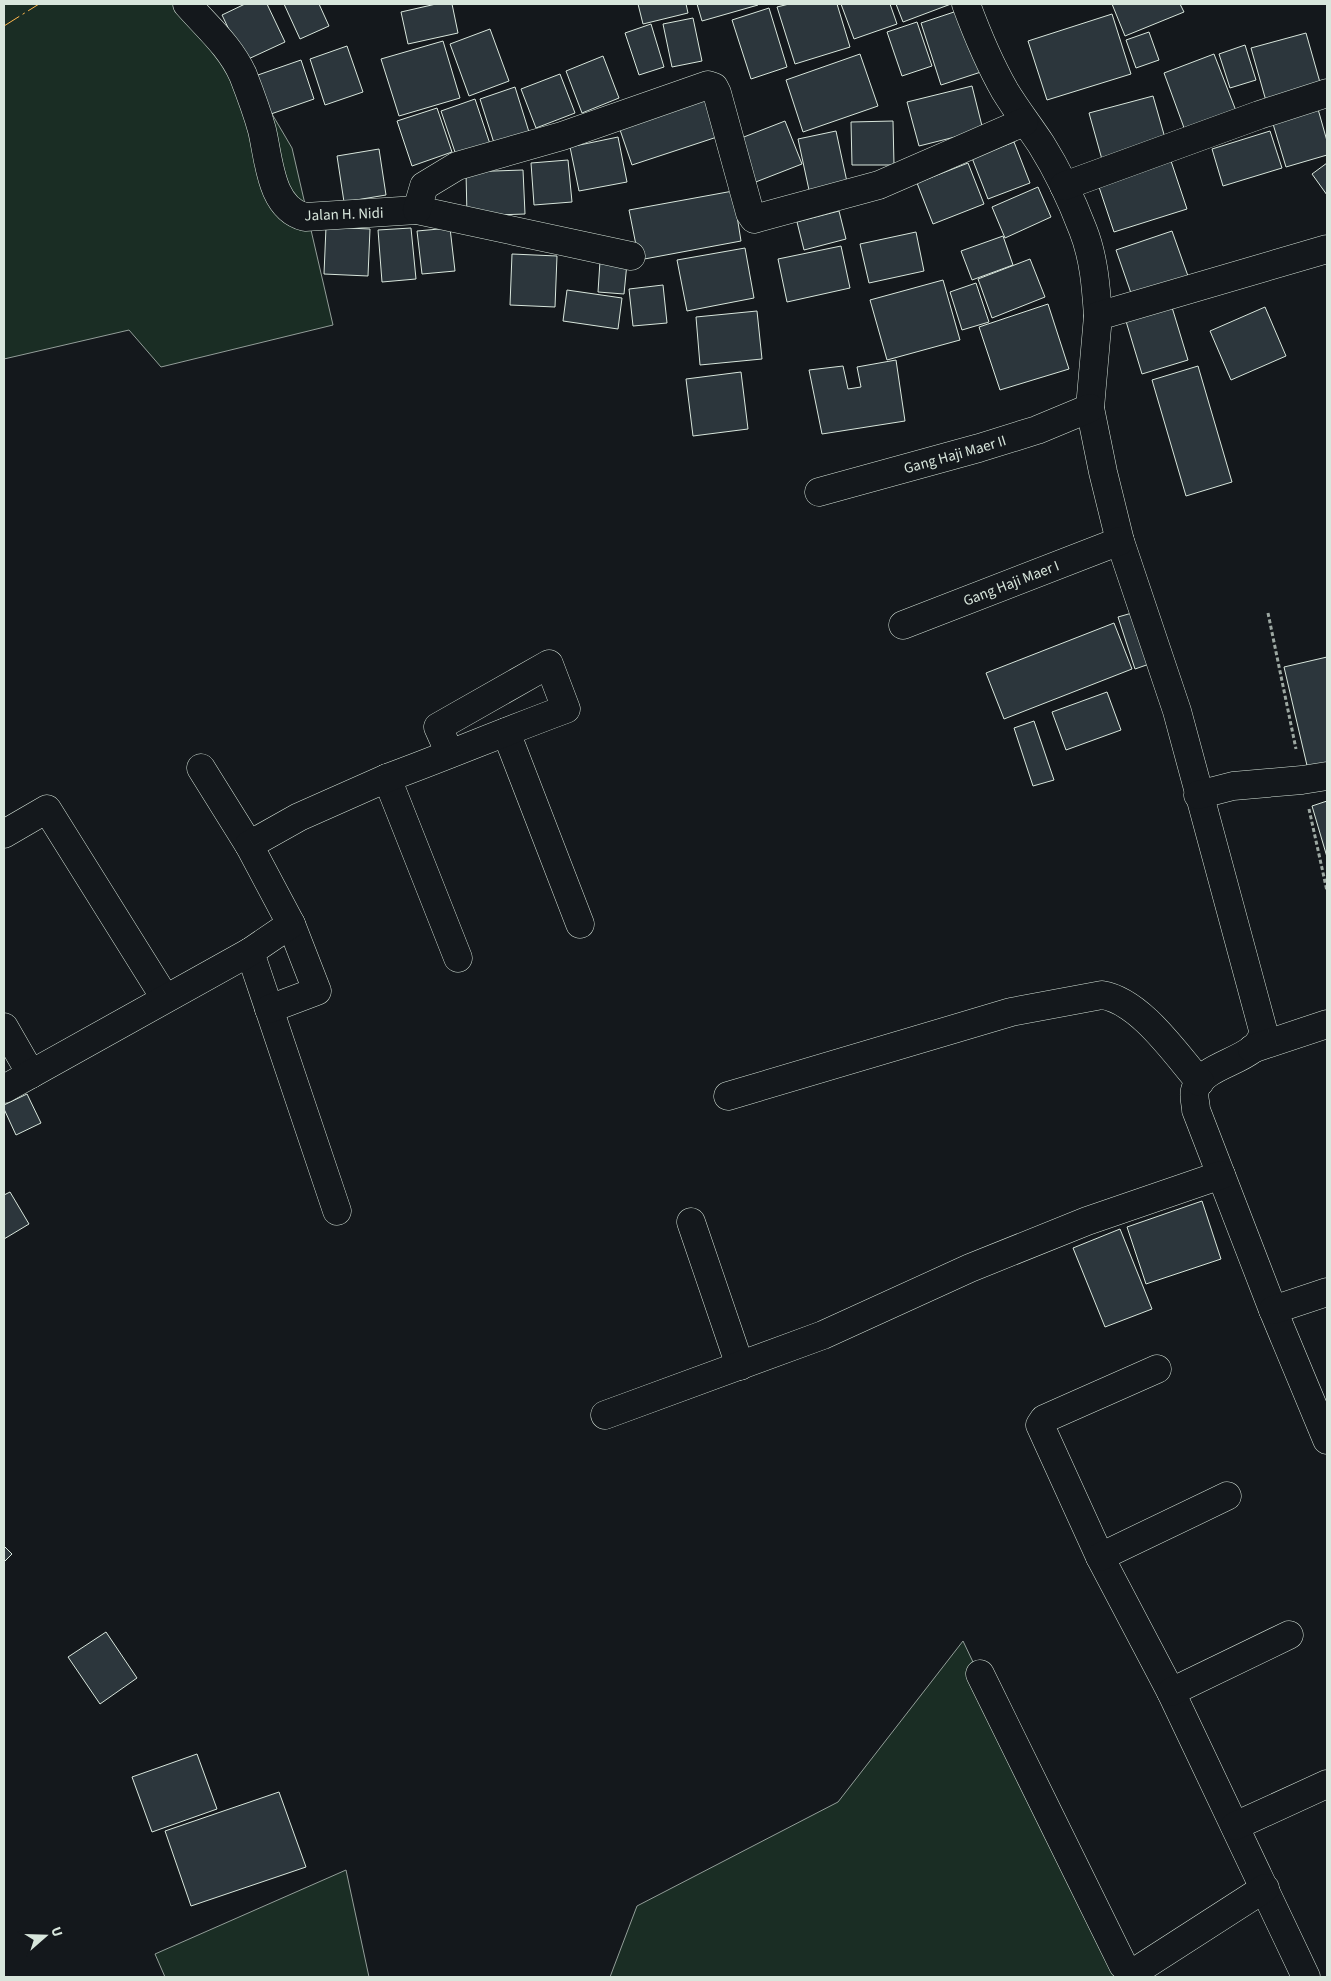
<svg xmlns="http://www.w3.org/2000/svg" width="1331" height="1981" font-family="'Source Sans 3',sans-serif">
<rect width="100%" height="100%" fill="#14181c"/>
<g fill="#1a2d24" stroke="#939e99">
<polygon points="4,4 195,4 221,27 292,148 333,325 161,367 129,330 4,359"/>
<polygon points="963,1641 1123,1977 610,1977 637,1906 838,1802"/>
<polygon points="346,1870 369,1977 165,1977 155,1954"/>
</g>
<g fill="#2c363c" stroke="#d8e6dc">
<polygon points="245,4 267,4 285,42 244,61 222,15"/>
<polygon points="284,4 319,4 329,26 300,39"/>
<polygon points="436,4 452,4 458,33 408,44 401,12"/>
<polygon points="638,4 686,4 688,13 643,24"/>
<polygon points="697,4 758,4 758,5 702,21"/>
<polygon points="789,4 837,4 850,47 795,64 777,7"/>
<polygon points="841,4 890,4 897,24 854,39"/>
<polygon points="896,4 951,4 903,22"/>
<polygon points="1112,4 1180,4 1184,12 1125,36"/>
<polygon points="769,8 787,67 751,79 732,20"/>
<polygon points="960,10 981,72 941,85 921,23"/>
<polygon points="1112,14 1131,74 1047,100 1028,41"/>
<polygon points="693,18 702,61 672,67 663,24"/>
<polygon points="917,22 932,66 902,76 887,32"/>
<polygon points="651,24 664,67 639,75 625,33"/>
<polygon points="490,29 509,81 469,96 450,44"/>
<polygon points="1149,32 1159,60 1136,68 1126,40"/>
<polygon points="1306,33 1321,86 1266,101 1251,48"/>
<polygon points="443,41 460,98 399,116 381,59"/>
<polygon points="1245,45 1256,80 1230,88 1219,54"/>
<polygon points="347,46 363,92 325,105 310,59"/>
<polygon points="860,54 878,106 803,132 786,80"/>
<polygon points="1214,54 1238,116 1187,136 1164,73"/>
<polygon points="603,56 619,98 582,113 566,71"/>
<polygon points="301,60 314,99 268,115 255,76"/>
<polygon points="560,74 575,113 536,128 521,89"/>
<polygon points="972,86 983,130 919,146 907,102"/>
<polygon points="515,87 529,132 494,143 480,99"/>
<polygon points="703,93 717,137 632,165 617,121"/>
<polygon points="1153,96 1167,145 1103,163 1089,113"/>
<polygon points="475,99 490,144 456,155 441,111"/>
<polygon points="1316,102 1327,141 1327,155 1286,167 1270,114"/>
<polygon points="437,108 452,152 412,166 397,121"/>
<polygon points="785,121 802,164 748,185 731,142"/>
<polygon points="893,121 894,165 852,165 851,122"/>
<polygon points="836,131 847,182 809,190 798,139"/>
<polygon points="1270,131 1282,168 1223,186 1212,149"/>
<polygon points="618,137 627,182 579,191 570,147"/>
<polygon points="1014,142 1030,183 988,199 972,158"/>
<polygon points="379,149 386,195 344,202 337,156"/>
<polygon points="568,160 572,202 534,205 531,163"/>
<polygon points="1171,161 1187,209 1114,232 1098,184"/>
<polygon points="968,163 984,204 933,224 917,183"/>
<polygon points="1327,163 1327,195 1312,174"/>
<polygon points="523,170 525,214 467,216 466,172"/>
<polygon points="1038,187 1051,217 1005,238 992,207"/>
<polygon points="733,191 741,241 639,260 629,210"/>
<polygon points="839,211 846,239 804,250 797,222"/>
<polygon points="326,227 370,229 368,276 324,274"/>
<polygon points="411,228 416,279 382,282 378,230"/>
<polygon points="450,228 455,271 422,274 417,231"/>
<polygon points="1172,231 1188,276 1132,296 1116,250"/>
<polygon points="916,232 924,271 869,283 860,244"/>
<polygon points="1003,236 1013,265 972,280 961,251"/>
<polygon points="841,246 850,288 787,302 778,259"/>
<polygon points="745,248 754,298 687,311 677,260"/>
<polygon points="512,254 557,256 555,307 510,305"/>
<polygon points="1030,259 1045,297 992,318 978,279"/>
<polygon points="600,261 627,263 624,294 598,292"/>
<polygon points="943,280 960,340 887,360 870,300"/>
<polygon points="976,283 989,322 962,330 950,292"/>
<polygon points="663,285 667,323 633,326 629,289"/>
<polygon points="567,290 622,298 618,329 563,321"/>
<polygon points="1048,304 1069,369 1000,390 979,327"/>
<polygon points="1171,304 1188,360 1142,374 1125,318"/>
<polygon points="1265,307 1286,356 1231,380 1210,331"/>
<polygon points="757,311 762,359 700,365 696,317"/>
<polygon points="896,360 905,421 822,434 809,370 843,366 848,389 861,387 857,367"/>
<polygon points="1198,366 1232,482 1186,496 1152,380"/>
<polygon points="741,372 748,429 693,436 686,379"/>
<polygon points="1139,611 1155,662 1135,669 1118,617"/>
<polygon points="1114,623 1132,669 1004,719 986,673"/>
<polygon points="1327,657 1327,769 1309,774 1284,667"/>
<polygon points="1107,692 1121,730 1066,750 1052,712"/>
<polygon points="1034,721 1054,780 1033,786 1014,728"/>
<polygon points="1327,801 1327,857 1312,806"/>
<polygon points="27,1094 41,1123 16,1135 4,1109 4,1105"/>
<polygon points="10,1192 29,1224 4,1239 4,1195"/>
<polygon points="1202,1201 1221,1259 1146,1284 1127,1227"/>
<polygon points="1120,1229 1152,1309 1105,1327 1073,1248"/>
<polygon points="4,1546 12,1554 4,1562"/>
<polygon points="106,1632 137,1678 100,1704 68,1657"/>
<polygon points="197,1754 217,1809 152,1832 132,1777"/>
<polygon points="279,1792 306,1867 191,1906 165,1831"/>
</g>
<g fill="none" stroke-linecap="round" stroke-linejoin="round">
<defs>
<g id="minor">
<path d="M187,4C207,27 230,46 243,75C250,93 257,112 262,130C269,159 270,208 305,217L417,210L631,256"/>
<path d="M966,4C977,34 989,63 1005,91C1016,109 1029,126 1041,144C1058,171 1072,201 1083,230C1094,258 1096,287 1098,316"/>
<polyline points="1064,186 1259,115 1327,93"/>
<polyline points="417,210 424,186 457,166 562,136 708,85 714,87 717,93 750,213 754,219 879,185 1024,122"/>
<path d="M1327,249L1098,316L1090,408L1103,472L1120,541L1177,711L1263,1030C1263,1061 1202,1062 1195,1090C1193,1096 1196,1104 1196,1110L1273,1310L1327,1440"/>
<path id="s1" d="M819,492L979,448L1037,430L1090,408"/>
<path id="s2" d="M903,625L1120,541"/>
<polyline points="506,732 580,924"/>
<polyline points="201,768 249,845"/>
<polyline points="387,778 458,958"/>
<polyline points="1198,795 1233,786 1302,780 1327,776"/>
<polyline points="4,834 47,809 165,998"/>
<polyline points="250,952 337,1211"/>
<polyline points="269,1009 317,991 291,924"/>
<polyline points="4,1027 31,1074"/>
<polyline points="1252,1049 1327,1024"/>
<path d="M4,1089L250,952L291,924L249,845L299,817L387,778C447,756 506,731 566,709L549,664L438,727L450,754"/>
<path d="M728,1096L1011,1012L1102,995C1140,1001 1175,1053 1200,1082"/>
<polyline points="691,1222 740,1366"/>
<polyline points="1273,1310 1327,1292"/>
<polyline points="1157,1369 1044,1419 1040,1425 1100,1557 1171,1692 1306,1977"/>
<polyline points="605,1415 823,1335 970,1268 1087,1221 1221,1175"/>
<polyline points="1100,1557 1227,1496"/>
<polyline points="980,1674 1123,1965 1129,1970 1136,1971 1265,1888"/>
<polyline points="1171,1692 1289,1635"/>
<polyline points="1235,1826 1327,1784"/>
</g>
</defs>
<use href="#minor" stroke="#d8e6dc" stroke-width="29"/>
<g stroke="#9da8a2" stroke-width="3" stroke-dasharray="4 2.5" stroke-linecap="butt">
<polyline points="1268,613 1296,749"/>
<polyline points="1309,809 1327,891"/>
</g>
<use href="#minor" stroke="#14181c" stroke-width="28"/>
<polyline stroke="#ffb74d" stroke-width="1" stroke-dasharray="18 4 2.5 4" stroke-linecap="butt" points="4,26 39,4"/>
</g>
<g text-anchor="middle" stroke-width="4" stroke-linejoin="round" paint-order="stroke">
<g font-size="15" fill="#d8e6dc" stroke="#14181c">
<text transform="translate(344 214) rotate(-2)" y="5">Jalan H. Nidi</text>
<text dy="5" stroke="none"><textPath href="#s1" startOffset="141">Gang Haji Maer II</textPath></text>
<text dy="5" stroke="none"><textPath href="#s2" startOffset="116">Gang Haji Maer I</textPath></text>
</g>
</g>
<rect width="1331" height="1981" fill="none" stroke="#d8e6dc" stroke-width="10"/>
<g transform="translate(45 1936) rotate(70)" stroke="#14181c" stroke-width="4" paint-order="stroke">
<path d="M0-4L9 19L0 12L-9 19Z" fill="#d8e6dc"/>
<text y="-8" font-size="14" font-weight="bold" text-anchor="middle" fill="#d8e6dc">U</text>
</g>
</svg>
